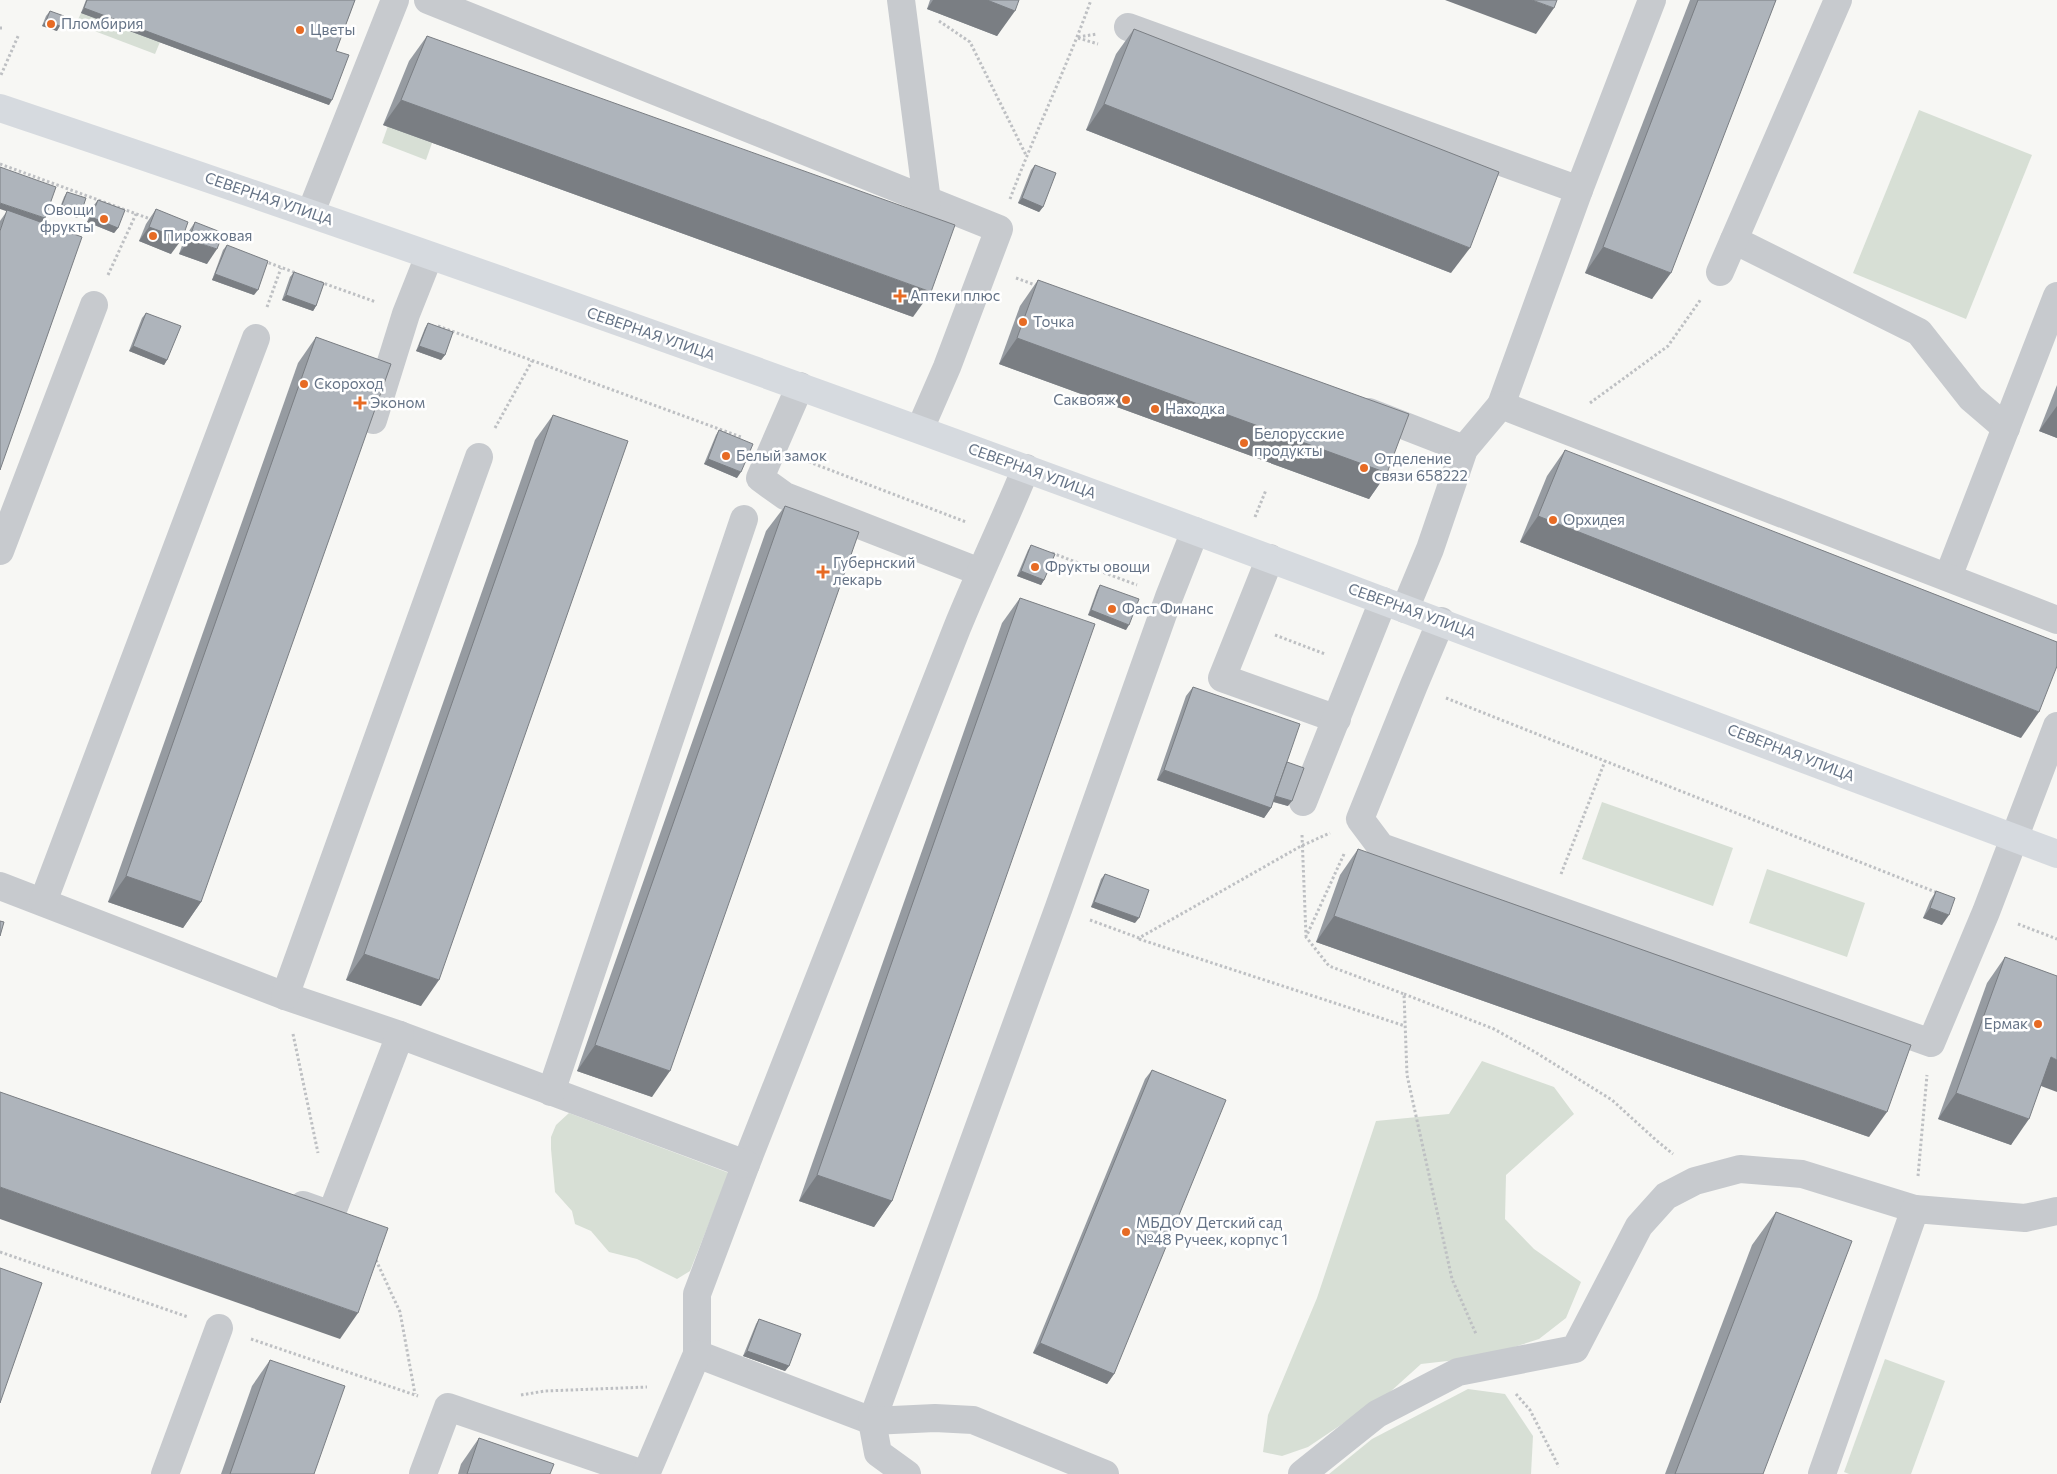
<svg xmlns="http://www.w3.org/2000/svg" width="2057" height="1474" font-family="Commissioner,sans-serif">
<rect width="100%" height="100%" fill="#f7f7f4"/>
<g fill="#d7dfd5">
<polygon points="81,13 160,42 155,54 76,24"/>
<polygon points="1919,110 2032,155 1966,319 1853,273"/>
<polygon points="388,126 432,143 426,160 382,143"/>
<polygon points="1602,802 1733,848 1713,906 1582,859"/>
<polygon points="1767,869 1865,903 1847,957 1749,923"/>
<polygon points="1482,1061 1554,1087 1574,1114 1506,1175 1505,1219 1534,1249 1581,1282 1566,1318 1539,1339 1483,1357 1421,1364 1390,1392 1308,1447 1282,1456 1263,1452 1268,1415 1317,1298 1376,1121 1449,1114"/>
<polygon points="569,1113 729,1173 690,1271 677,1279 637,1259 609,1252 591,1231 575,1224 572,1211 555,1192 551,1149 551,1137 556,1125"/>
<polygon points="1885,1359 1945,1381 1911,1474 1849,1474 1844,1472"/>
<polygon points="1468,1389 1505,1394 1533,1436 1531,1474 1329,1474 1372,1439"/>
</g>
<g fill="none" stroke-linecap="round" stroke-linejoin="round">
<g stroke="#bec0c3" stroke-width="3" stroke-dasharray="2.5 2.5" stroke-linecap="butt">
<polyline points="939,21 970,42 1026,155"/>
<polyline points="0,28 2,28"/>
<polyline points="1078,37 1097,34"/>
<polyline points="1078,38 1098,44"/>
<polyline points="1,75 19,34"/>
<polyline points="0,164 153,220"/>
<path d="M1010,199C1035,132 1067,67 1091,0"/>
<polyline points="264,261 296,273"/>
<polyline points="108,275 136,214"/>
<polyline points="1016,278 1038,286"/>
<polyline points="320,282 376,302"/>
<polyline points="267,307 281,268"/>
<polyline points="438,326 741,437"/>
<polyline points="1590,403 1668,346 1701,299"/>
<polyline points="495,428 532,361"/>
<polyline points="804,460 966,522"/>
<polyline points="1255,517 1266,490"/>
<polyline points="1052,553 1137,585"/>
<polyline points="1199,608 1212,613"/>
<polyline points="1275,635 1325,654"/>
<polyline points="1446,698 1938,893"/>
<polyline points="1302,835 1306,936"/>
<polyline points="1344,854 1306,937 1329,966 1404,994 1407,1075 1452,1279 1476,1334"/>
<polyline points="1561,874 1605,761"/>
<polyline points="1090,920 1139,938 1301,846 1330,833"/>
<polyline points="2018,924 2057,939"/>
<polyline points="1139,939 1405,1026"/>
<polyline points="1404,994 1494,1029 1535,1052 1612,1100 1657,1141 1673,1154"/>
<polyline points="293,1034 318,1153"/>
<polyline points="1918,1176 1927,1075"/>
<polyline points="0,1252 188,1317"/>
<polyline points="376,1260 400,1312 415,1394"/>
<polyline points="251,1339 418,1396"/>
<polyline points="1516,1394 1530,1410 1559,1467"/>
<polyline points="521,1395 545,1391 647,1387"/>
</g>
<g stroke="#c7cace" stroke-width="28">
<polyline points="428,0 999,229 947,367 920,429"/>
<polyline points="901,0 927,201"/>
<polyline points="1128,27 1579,190"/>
<polyline points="311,212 395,0"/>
<polyline points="1734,240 1919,332 1971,398 2006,428"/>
<polyline points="1720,272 1838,0"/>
<polyline points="800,386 760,478 785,496 980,572"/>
<polyline points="1501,405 1579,190 1652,0"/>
<polyline points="1369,412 1464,449"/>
<polyline points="373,420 406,314 429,256"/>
<path d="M1026,468C1004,522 979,574 957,628L746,1164L697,1294V1354L872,1421L1059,907L1169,597L1195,531"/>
<polyline points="0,551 94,305"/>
<polyline points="1270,558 1222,678 1337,719"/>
<polyline points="1948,577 2057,296"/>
<polyline points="1405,609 1430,549 1464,449 1501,405 2057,620"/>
<polyline points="1441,621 1414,685 1360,819 1381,847 1931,1043 1986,912 2057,726"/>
<polyline points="1303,802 1383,601"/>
<polyline points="0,886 285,996 400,1035 746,1164"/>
<polyline points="43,902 256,338"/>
<polyline points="285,996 479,457"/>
<polyline points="551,1092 744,519"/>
<polyline points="303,1205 331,1215 400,1035"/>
<polyline points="165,1474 219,1328"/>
<polyline points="423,1474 448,1407 643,1474"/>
<polyline points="646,1474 697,1354"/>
<polyline points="907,1474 878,1453 872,1421 935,1418 973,1420 1105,1474"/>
<polyline points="1302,1474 1377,1414 1458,1372 1575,1349 1639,1226 1666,1196 1695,1181 1740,1169 1802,1174 1915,1209"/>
<polyline points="1822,1474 1915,1209 2025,1218 2057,1211"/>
</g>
<path stroke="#d6dadf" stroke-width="28" d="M0,108C462,263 921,428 1378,599C1604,683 1831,767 2057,854"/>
</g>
<g fill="#969ba1">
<polygon points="86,0 355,0 336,51 329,105 81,13"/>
<polygon points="930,0 1019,0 997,36 927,9"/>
<polygon points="1690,0 1776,0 1652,299 1585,273"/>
<polygon points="50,11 57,31 42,26 46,16"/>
<polygon points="1134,29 1451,273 1086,130 1116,54"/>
<polygon points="427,36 913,317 383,125 409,61"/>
<polygon points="1035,165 1043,207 1039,212 1018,203 1031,170"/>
<polygon points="67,192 81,213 77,218 59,210 64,197"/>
<polygon points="98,200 118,228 114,233 87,222 94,205"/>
<polygon points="156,209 171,254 139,241 146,224"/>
<polygon points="7,211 0,231 0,221"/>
<polygon points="195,222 207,264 179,254 185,237"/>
<polygon points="227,245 254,295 212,280 223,250"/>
<polygon points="294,272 316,306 313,311 282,300 290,277"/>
<polygon points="1038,280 1387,473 1369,499 999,364 1020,306"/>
<polygon points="146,313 167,360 164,365 129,351 142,318"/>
<polygon points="428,323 445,355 441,360 416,351 425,328"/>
<polygon points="316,337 201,902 183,928 108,902 298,363"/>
<polygon points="2057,385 2057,438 2039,431"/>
<polygon points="553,415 421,1006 346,980 535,440"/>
<polygon points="719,430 737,478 704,464 716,435"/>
<polygon points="1565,450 2021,738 1520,542 1547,476"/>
<polygon points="785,506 652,1097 577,1071 766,531"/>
<polygon points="1031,545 1044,580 1041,585 1017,576 1028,550"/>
<polygon points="1100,585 1126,630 1088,615 1097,590"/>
<polygon points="1020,598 892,1201 874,1227 799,1201 1002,623"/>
<polygon points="1193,687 1287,762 1288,806 1273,802 1271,808 1264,818 1157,780 1186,696"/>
<polygon points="1358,849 1869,1137 1316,942 1340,875"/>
<polygon points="1105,874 1135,923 1091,907 1101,879"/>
<polygon points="1936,891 1942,925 1923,918 1930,901"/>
<polygon points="2005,957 2041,1086 2011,1145 1938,1119 1987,983"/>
<polygon points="1152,1070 1114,1374 1107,1384 1033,1353 1145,1079"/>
<polygon points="1776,1212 1763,1474 1665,1474 1752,1245"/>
<polygon points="759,1319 789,1366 785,1371 743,1356 756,1324"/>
<polygon points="270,1360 314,1474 221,1474 252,1386"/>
<polygon points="479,1438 550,1474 458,1474 461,1464"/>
</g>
<g fill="#7a7e83">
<polygon points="933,0 987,0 1015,11 997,36 927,9"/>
<polygon points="1445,0 1532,0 1554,8 1536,34"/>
<polygon points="84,8 332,100 329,105 81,13"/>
<polygon points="46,21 60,26 57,31 42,26"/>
<polygon points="401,100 931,292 913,317 383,125"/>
<polygon points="1104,104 1470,248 1451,273 1086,130"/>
<polygon points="1022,198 1043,207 1039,212 1018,203"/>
<polygon points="0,203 45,218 41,223 0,209"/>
<polygon points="62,205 81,213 77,218 59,210"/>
<polygon points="91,217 118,228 114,233 87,222"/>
<polygon points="149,227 182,239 171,254 139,241"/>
<polygon points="189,240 217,249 207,264 179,254"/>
<polygon points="1603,247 1671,273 1652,299 1585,273"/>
<polygon points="215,274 258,290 254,295 212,280"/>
<polygon points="286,295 316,306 313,311 282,300"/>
<polygon points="1017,338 1387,473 1369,499 999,364"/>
<polygon points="133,346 167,360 164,365 129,351"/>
<polygon points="419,346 445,355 441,360 416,351"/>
<polygon points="2057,406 2057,438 2039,431"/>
<polygon points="708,459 741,472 737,478 704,464"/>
<polygon points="1538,516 2039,712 2021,738 1520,542"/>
<polygon points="1021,571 1044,580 1041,585 1017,576"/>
<polygon points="1091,610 1129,625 1126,630 1088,615"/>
<polygon points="1164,770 1271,808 1264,818 1157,780"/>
<polygon points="1274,796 1292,801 1288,806 1271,801"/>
<polygon points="126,876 201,902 183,928 108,902"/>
<polygon points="1094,902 1139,918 1135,923 1091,907"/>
<polygon points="1930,908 1949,915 1942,925 1923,918"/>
<polygon points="1334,916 1887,1112 1869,1137 1316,942"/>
<polygon points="364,954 439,980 421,1006 346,980"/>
<polygon points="595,1045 670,1071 652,1097 577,1071"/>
<polygon points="2051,1057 2057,1060 2057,1092 2033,1083"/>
<polygon points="1956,1093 2029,1119 2011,1145 1938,1119"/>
<polygon points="817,1175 892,1201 874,1227 799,1201"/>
<polygon points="0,1187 358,1313 340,1339 0,1219"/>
<polygon points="1040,1343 1114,1374 1107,1384 1033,1353"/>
<polygon points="747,1351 789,1366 785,1371 743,1356"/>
</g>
<g fill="#aeb4bb" stroke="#7a7e83">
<polygon points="87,0 355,0 336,51 349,55 332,100 84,8"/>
<polygon points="987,0 1019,0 1015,11"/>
<polygon points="1532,0 1557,0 1554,8"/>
<polygon points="1698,0 1776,0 1671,273 1603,247"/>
<polygon points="50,11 64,16 60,26 46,21"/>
<polygon points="1134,29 1499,172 1470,248 1104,104"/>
<polygon points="427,36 955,225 931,292 401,100"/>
<polygon points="1035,165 1056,173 1043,207 1022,198"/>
<polygon points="0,167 56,187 45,218 0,203"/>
<polygon points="67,192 86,198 81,213 62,205"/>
<polygon points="98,200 125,210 118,228 91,217"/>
<polygon points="156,209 188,222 182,239 149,227"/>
<polygon points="7,210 82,237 0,470 0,231"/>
<polygon points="195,222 223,233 217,249 189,240"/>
<polygon points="227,245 268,261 258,290 215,274"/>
<polygon points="294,272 324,283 316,306 286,295"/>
<polygon points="1038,280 1409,414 1387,473 1017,338"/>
<polygon points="146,313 181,326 167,360 133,346"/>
<polygon points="428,323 453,332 445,355 419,346"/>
<polygon points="316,337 391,364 201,902 126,876"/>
<polygon points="553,415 628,441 439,980 364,954"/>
<polygon points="719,430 753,444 741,472 708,459"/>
<polygon points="1565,450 2057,642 2057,666 2039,712 1538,516"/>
<polygon points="785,506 859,532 670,1071 595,1045"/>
<polygon points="1031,545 1055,554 1044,580 1021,571"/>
<polygon points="1100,585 1139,599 1129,625 1091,610"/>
<polygon points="1020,598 1095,624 892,1201 817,1175"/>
<polygon points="1193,687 1300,724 1271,808 1164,770"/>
<polygon points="1287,762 1304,768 1292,801 1275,796"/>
<polygon points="1358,849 1911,1045 1887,1112 1334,916"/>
<polygon points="1105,874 1149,890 1139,918 1094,902"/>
<polygon points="1936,891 1955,898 1949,915 1930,908"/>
<polygon points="0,921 4,922 0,936"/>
<polygon points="2005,957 2057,976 2057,1060 2051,1057 2029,1119 1956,1093"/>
<polygon points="1152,1070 1226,1100 1114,1374 1040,1343"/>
<polygon points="0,1092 388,1228 358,1313 0,1187"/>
<polygon points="1776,1212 1852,1241 1763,1474 1675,1474"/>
<polygon points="0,1268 42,1283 0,1403"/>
<polygon points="759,1319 801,1334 789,1366 747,1351"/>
<polygon points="270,1360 345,1386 314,1474 230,1474"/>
<polygon points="479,1438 554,1464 550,1474 467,1474"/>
</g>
<g fill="#e76b24" stroke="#fff" stroke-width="2">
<circle cx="51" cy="24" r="5"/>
<circle cx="300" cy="30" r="5"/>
<circle cx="104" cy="219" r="5"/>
<circle cx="153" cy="236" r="5"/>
<path d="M897.5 288.5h5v5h5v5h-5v5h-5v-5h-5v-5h5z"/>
<circle cx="1023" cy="322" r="5"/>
<circle cx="304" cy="384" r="5"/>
<circle cx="1126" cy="400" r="5"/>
<path d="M357.5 395.5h5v5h5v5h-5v5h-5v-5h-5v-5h5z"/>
<circle cx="1155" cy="409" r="5"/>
<circle cx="1244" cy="443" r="5"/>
<circle cx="726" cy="456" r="5"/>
<circle cx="1364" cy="468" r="5"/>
<circle cx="1553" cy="520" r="5"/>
<circle cx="1035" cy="567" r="5"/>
<path d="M820.5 564.5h5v5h5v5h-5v5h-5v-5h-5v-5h5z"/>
<circle cx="1112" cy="609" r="5"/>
<circle cx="2038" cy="1024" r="5"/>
<circle cx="1126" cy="1232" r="5"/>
</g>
<g text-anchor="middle" stroke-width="5" stroke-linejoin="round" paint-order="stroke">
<g font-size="15" fill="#657386" stroke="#fff" text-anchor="start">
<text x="61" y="29">Пломбирия</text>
<text x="310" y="35">Цветы</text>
<text x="94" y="215" text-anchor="end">Овощи<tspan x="94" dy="17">фрукты</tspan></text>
<text x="163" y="241">Пирожковая</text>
<text x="910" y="301">Аптеки плюс</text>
<text x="1033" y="327">Точка</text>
<text x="314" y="389">Скороход</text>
<text x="1116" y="405" text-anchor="end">Саквояж</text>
<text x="370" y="408">Эконом</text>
<text x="1165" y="414">Находка</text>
<text x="1254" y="439">Белорусские<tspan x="1254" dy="17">продукты</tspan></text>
<text x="736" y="461">Белый замок</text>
<text x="1374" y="464">Отделение<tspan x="1374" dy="17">связи 658222</tspan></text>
<text x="1563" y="525">Орхидея</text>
<text x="833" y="568">Губернский<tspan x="833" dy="17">лекарь</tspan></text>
<text x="1045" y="572">Фрукты овощи</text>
<text x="1122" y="614">Фаст Финанс</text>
<text x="2028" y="1029" text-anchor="end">Ермак</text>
<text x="1136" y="1228">МБДОУ Детский сад<tspan x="1136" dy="17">№48 Ручеек, корпус 1</tspan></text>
</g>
<g font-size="15" fill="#657386" stroke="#fff">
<text transform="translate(269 199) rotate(19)" y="5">СЕВЕРНАЯ УЛИЦА</text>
<text transform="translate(651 334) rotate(19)" y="5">СЕВЕРНАЯ УЛИЦА</text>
<text transform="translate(1032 471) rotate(20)" y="5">СЕВЕРНАЯ УЛИЦА</text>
<text transform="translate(1412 611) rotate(20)" y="5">СЕВЕРНАЯ УЛИЦА</text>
<text transform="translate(1791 753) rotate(21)" y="5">СЕВЕРНАЯ УЛИЦА</text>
</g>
</g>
</svg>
